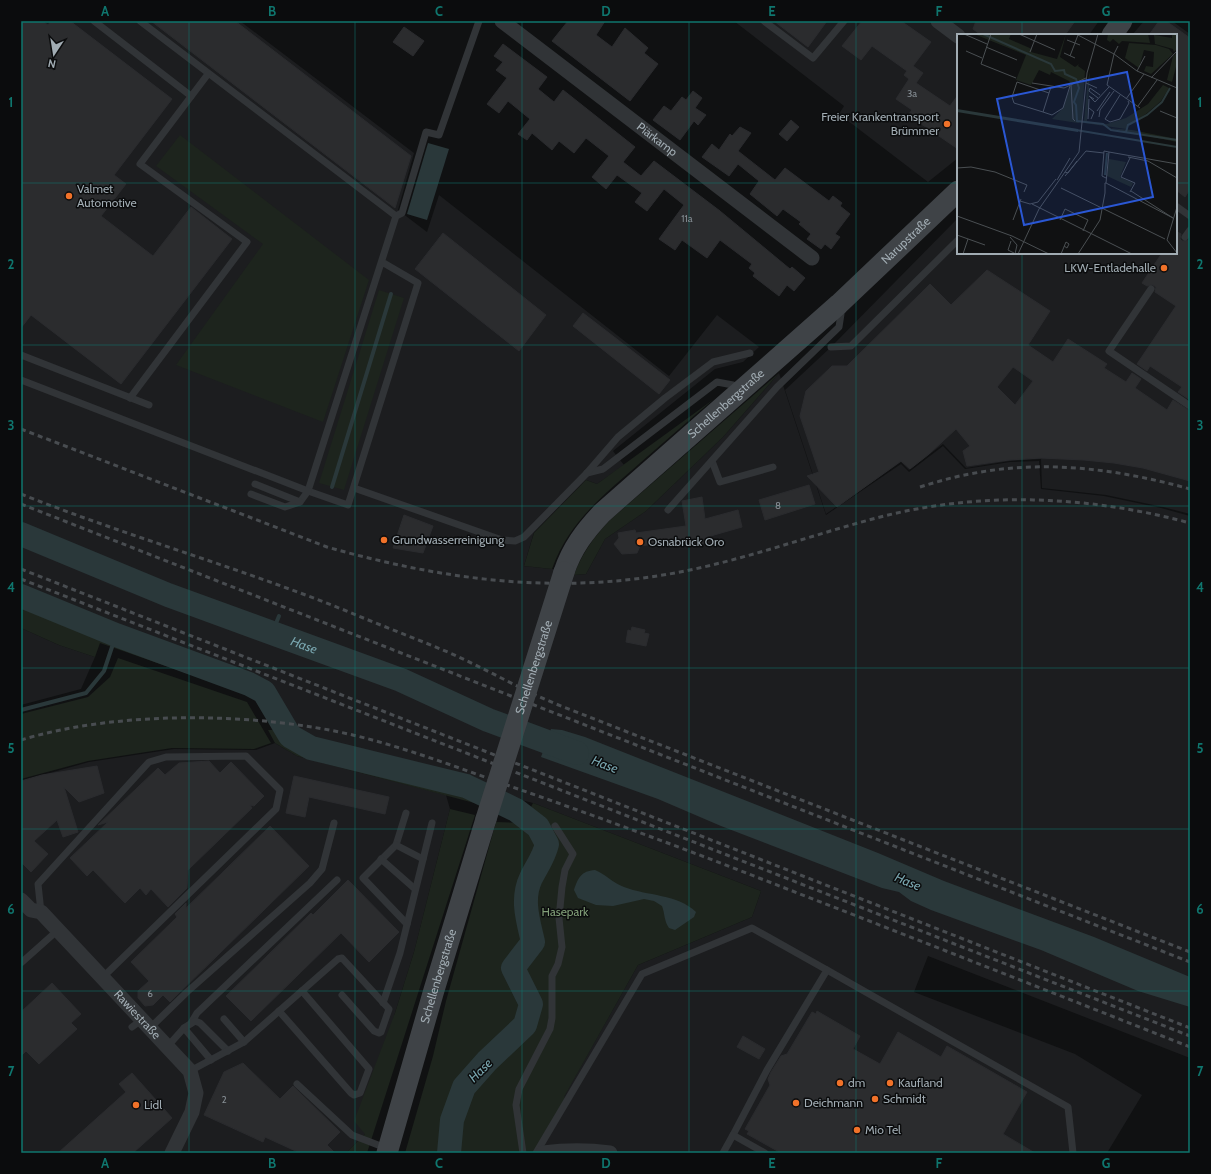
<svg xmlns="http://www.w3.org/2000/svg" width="1211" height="1174" font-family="Cabin,sans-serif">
<rect width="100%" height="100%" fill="#101112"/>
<g fill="#1c1d1f">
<polygon points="21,21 240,21 414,153 398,210 427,232 439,195 669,376 717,315 759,347 743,362 715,369 613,451 624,465 597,484 586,480 534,532 524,566 552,569 574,575 586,574 605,539 646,511 723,437 779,373 826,515 901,464 909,472 943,446 965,469 1010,462 1039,461 1041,489 1104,496 1161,508 1190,516 1190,1058 928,956 914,992 1075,1054 1142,1095 1107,1153 536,1153 568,1100 563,1098 638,965 752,917 761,891 533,803 311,748 290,736 275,711 273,685 126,632 21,589"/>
<polygon points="734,21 1099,21 1089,35 958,35 958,158 928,182 839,114 844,106"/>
<polygon points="1144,21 1172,21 1190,34 1190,514 1163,507 1106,495 1042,488 1041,459 1010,461 966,468 943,444 909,470 901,462 826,514 785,390 831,347 958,218 958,253 1176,253 1176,35 1132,35"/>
<polygon points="21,628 59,645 95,657 81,689 21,705"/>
<polygon points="275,743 297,756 446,795 450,809 414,952 395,1013 365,1134 346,1153 21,1153 21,781 89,762 174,749 256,750"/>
</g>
<g fill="#1d241d">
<polygon points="180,135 369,280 323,422 176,365 263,244 156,166"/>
<polygon points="379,290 404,298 344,490 319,483"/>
<path d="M779,373L723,437L646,511L605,539L586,574L574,575C582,553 594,537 610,520Z"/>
<path d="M714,399C689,420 665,441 640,463C604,495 569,521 552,569L524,566L534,533L586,480L597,484Z"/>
<polygon points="21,589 126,632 273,685 275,704 100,643 95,657 59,645 21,628"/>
<polygon points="118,658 247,702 271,743 254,749 172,748 88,761 21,779 21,714 88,697 110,677"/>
<polygon points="268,730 287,730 290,736 311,748 466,786 482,792 478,804 297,756 275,743"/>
<polygon points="533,803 761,891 752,917 638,965 564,1097 568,1100 536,1153 405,1153 433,1056 446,1001 496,822 523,823"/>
<polygon points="450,809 475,815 367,1153 346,1153 365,1134 354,1121 395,1013 414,952"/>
</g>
<g fill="#2a383a">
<polygon points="428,143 449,149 427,220 407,214"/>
<polygon points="551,729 562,730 585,737 878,853 944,881 1094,937 1190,977 1190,1007 1138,991 1041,950 931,910 911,901 899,892 882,888 721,826 658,799 541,757"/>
<path d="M595,870C605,874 613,883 624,887C647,896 678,894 696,912L694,917L675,930L669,928C664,921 665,914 662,906L654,901L644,899L613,906L596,905L578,898L574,890C578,878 581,871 595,870Z"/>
</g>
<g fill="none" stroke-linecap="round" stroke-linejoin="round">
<g stroke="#2a383a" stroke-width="4">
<polyline points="332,487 391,294"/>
<polyline points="272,633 279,616"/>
<polyline points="21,710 86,693 104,671 116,635"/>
</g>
<g stroke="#2a383a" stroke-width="24">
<path id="s1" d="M21,534L168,595L401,680L488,720L577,753"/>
<path d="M21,596L116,635L249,684L264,692L290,736L311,748L466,786L516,810L538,827L547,844C544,857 537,866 531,878C521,899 528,920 533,942L513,968L531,1004L525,1025L487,1061L464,1087L452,1120L449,1153"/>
</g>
</g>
<g fill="#2b2c2e" stroke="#2a2b2e" fill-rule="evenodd">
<polygon points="21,21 42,21 48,25 51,21 70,21 172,99 114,175 126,184 101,216 153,256 191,207 232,239 121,384 31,315 21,328"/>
<polygon points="151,21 235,21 411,156 395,208"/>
<polygon points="568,21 605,21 596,35 612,47 625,28 648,48 644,53 658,64 630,101 552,41"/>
<polygon points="774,21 827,21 808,47"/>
<polygon points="862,21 901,21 931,42 913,66 923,73 916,83 950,106 958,95 958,149 908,115 912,110 896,99 909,79 904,75 907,71 872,46 861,60 842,46"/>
<polygon points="976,21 1075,21 1065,35 981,35 973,29"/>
<polygon points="1159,21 1166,21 1190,38 1190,189 1185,197 1176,190 1176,35 1149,35"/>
<polygon points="404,27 424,41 413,56 393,42"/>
<polygon points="503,44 547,77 538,89 554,102 563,90 635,147 623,162 641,176 654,161 720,211 790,269 792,267 805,278 794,291 787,285 779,296 753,276 755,273 749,268 752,264 720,240 707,258 682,240 675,250 659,239 684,205 664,189 647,211 635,202 642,193 617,175 606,189 592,177 609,156 586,138 574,153 559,141 552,150 532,133 527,140 518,134 530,119 508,101 499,113 487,104 507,78 496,70 503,62 494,56"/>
<polygon points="693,91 702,98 695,108 706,115 698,125 694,121 680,140 653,120 664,106 671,111 682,97 686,100"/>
<polygon points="791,120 799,127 787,141 779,134"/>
<polygon points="740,127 751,133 738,151 775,180 785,168 829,201 833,196 842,203 840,206 850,214 835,234 840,237 831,249 825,244 821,249 807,239 811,234 799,224 801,222 783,209 777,216 750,194 759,181 738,164 729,176 702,157 712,144 719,150 730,134 732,136"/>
<polygon points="1176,231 1181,234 1180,239 1182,241 1190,240 1190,400 1178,392 1182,387 1150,366 1147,371 1137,364 1176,306 1155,292 1156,287 1153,285 1147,286 1142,283 1162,253 1176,253"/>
<polygon points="443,233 546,315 519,351 415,269"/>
<path d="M987,270L1050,311L1028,345L1053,362L1068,339L1107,364L1104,368L1126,382L1132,373L1141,379L1135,388L1167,410L1173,400L1190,411V481L1143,468L1114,463L1084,460L1041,458L1009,460L967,466L963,451L970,446L956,429L929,454L910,469L901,461L837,507L807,476L819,472L800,416L806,391L832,366H847L930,284L951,305ZM1013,367L1033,381L1015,405L997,387Z"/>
<polygon points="583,313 670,380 659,394 573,326"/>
<polygon points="809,485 815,504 765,520 759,500"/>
<polygon points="702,497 705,519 738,510 742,527 707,537 708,543 689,545 688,539 640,546 637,553 622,554 614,544 619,538 618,533 635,530 636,533 686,526 682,501"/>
<polygon points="404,515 433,526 423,553 393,548"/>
<polygon points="632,627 645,630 644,633 649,634 646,646 626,642 628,630 631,631"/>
<polygon points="209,761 220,773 231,762 264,796 254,806 250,805 252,808 188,870 187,888 168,907 151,889 146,895 140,888 125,903 93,870 87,876 70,858 108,822 98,825 158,768 165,775 179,763"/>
<polygon points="97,766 104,793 79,802 64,787 78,832 63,837 57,820 34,841 48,854 31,872 21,862 21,781 42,775"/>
<polygon points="294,776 389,797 385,814 309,797 305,817 286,813"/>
<polygon points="270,826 309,866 170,1002 163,995 153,1005 145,1006 138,998 138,991 149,981 131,962 177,917 175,914 186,903 186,908"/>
<polygon points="348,880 399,932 369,962 341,933 251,1021 226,996 311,913 313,915"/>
<polygon points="52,983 81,1014 71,1023 77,1029 39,1064 26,1051 21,1056 21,1012"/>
<polygon points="817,1011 860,1036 853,1049 880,1064 898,1032 941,1057 947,1046 1027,1092 1003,1134 1035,1153 781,1153 747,1134 749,1131 745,1129 770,1085 768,1079 771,1072 781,1056 787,1054 812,1012 816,1014"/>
<polygon points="743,1036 765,1049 759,1059 737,1047"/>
<polygon points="243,1063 280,1099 293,1086 340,1132 327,1145 335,1153 300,1153 265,1137 263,1142 204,1115 224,1072"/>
<polygon points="132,1073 172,1118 133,1153 58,1153 126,1092 119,1084"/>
</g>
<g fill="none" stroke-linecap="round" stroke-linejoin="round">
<g stroke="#313437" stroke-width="7">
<polyline points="94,21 191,96"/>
<polyline points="140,21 396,216"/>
<polyline points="764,21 813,58 844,21"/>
<polyline points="1176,206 1190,216"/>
<polyline points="1185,237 1190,230"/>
<polyline points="382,262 418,283 348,505 308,491 396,216 402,213 426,132 439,135 479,21"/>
<polyline points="1151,289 1109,351 1190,406"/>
<polyline points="831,347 851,346 958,240"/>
<polyline points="21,355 149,405"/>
<polyline points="21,380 308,491 300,502 285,507 251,494"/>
<polyline points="130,398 247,242 140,164 208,74"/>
<polyline points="712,461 720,482 773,467"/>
<polyline points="587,473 603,469 717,382 733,385 739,390"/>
<polyline points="255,484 300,502"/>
<polyline points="354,488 502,540 515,541 524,537 586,474 618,437 665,398 713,362 750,353"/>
<polyline points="668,510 777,387 839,327 841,314 840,308"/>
<polyline points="406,813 396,845 363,878 407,924"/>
<polyline points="396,845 423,859"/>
<polyline points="381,859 415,889"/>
<polyline points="41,912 38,884 149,762 166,757 246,756 280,790 276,809 103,977"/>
<polyline points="21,963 58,930"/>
<polyline points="827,970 1068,1107 1073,1153"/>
<polyline points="383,1003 400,953 432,823"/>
<polyline points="279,1011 351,1093 354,1095 360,1093 369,1069 302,991"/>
<polyline points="224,1019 244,1042"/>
<polyline points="191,1023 197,1013 337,880"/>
<polyline points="132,1027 143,1019"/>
<polyline points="150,1028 187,992 310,883 322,869 334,823"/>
<polyline points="184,1028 211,1060"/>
<polyline points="167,1047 184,1028 195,1021 200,1023 228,1051"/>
<polyline points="190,1071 244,1042 338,959 342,958 389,1009 381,1032 379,1033 374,1031 342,995"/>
<polyline points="297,1084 352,1135 386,1148"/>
<polyline points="523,1153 516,1105 519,1089 550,1029 552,1018 552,976 558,964 562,947 559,918 562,887 565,870 573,854 555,826"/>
<polyline points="536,1153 642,974 752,928 827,970 767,1070 733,1135"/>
<polyline points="723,1153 733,1135 765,1153"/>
</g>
<g stroke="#313437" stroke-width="15">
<path id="s2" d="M502,21L812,258"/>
<polyline points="938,21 958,36"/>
<path id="s3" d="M21,900L31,910L41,912L190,1071L196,1093L192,1112L172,1153"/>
<path d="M543,1153C566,1150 588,1150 610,1153"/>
</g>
<g stroke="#3f4347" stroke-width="21">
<polyline points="1112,35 1122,21"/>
<path id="s4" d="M564,572C572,548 585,531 602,513L839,304L958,191"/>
<path id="s5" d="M387,1153L434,990L486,819"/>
</g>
<g stroke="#484c50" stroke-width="3" stroke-dasharray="5 4" stroke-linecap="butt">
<path d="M21,429L327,547C433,577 539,593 650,577C730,566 806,536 884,516C985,491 1090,496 1190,523"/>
<path d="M920,487C936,482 953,477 970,474C1044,459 1118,469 1190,489"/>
<path d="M21,494C129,537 241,568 349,612C382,626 417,639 450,653C486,669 520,689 556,704L1190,952"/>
<polyline points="21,504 1190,962"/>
<polyline points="21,569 1190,1028"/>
<polyline points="21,579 1190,1036"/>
<path d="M21,740C119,710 258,712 357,736C413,750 467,771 521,790C601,818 680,847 759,878C903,934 1046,990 1190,1047"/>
</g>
<path stroke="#3f4347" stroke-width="21" id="s6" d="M486,819L564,572"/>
</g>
<path fill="none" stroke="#0f766e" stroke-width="1" stroke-opacity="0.55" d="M189,21V1153M355,21V1153M522,21V1153M689,21V1153M856,21V1153M1022,21V35M21,183H958M1176,183H1190M1022,253V1153M21,345H1190M21,506H1190M21,668H1190M21,829H1190M21,991H1190"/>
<g fill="#f17229" stroke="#0b0c0d" stroke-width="1.5">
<circle cx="947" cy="124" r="4"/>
<circle cx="69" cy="196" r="4"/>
<circle cx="1164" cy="268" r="4"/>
<circle cx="384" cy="540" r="4"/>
<circle cx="640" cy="542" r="4"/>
<circle cx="840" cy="1083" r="4"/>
<circle cx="890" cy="1083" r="4"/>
<circle cx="875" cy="1099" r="4"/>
<circle cx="796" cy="1103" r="4"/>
<circle cx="136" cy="1105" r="4"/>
<circle cx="857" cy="1130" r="4"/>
</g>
<g text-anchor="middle" stroke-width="3" stroke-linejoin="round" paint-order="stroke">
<g font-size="10" fill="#848c92">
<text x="912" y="97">3a</text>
<text x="687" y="222">11a</text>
<text x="778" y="509">8</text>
<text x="150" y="997">6</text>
<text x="224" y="1103">2</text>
</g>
<g font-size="12" fill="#a1acb3" stroke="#0b0c0d" text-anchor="start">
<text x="939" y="121" text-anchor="end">Freier Krankentransport<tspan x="939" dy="14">Brümmer</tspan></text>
<text x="77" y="193">Valmet<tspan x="77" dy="14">Automotive</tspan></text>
<text x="1156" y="272" text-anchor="end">LKW-Entladehalle</text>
<text x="392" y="544">Grundwasserreinigung</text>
<text x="648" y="546">Osnabrück Oro</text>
<text x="848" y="1087">dm</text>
<text x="898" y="1087">Kaufland</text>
<text x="883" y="1103">Schmidt</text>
<text x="804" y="1107">Deichmann</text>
<text x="144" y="1109">Lidl</text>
<text x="865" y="1134">Mio Tel</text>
</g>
<g font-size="12" fill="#a1acb3" stroke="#0b0c0d">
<text dy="4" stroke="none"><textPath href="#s2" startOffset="195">Piärkamp</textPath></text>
<text dy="4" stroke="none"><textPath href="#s4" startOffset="479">Narupstraße</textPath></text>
<text dy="4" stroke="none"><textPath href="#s4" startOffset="236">Schellenbergstraße</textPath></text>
<text dy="4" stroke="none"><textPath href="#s6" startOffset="159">Schellenbergstraße</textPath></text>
<text dy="4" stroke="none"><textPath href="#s5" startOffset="184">Schellenbergstraße</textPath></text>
<text dy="4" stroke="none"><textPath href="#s3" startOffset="165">Rawiestraße</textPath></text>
</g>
<g font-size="12" fill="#819e78" stroke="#0b0c0d">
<text x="565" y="916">Hasepark</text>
</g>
<g font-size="13" font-style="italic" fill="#78a5ae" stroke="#0b0c0d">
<text dy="5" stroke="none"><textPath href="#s1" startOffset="304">Hase</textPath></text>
<text transform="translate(605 764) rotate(21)" y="5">Hase</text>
<text transform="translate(908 881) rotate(22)" y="5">Hase</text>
<text transform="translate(480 1070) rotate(-45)" y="5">Hase</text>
</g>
</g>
<g transform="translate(957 34)">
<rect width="220" height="220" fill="#101112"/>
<path d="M17,0H54L52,5L75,15L74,18L100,25L109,0L103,23L118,33L122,30L121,32L128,37L125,87L121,89L95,85L106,74L114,51L112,47L94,38L93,41L82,36L74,51L59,46L69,21ZM151,0H191L193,9L165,7L162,10L156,5L153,8L150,6ZM215,0H220V15L217,18L216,15L198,10L197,1L215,4ZM172,9L199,11L212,15L216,20L194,40L187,37L189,32L196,33L197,18L187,16L182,34L168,24ZM220,19V29L215,48L210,46L216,22ZM133,38L130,87H127L131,45ZM206,51L212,54L204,67L189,80L171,91L169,95L127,89L150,90L169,84L191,70ZM151,94L175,96L220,105V108ZM152,125L169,128L163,143L176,149L174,153L150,142Z" fill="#1d241d"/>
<path d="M0,75L121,95V98L0,78Z" fill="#2a383a"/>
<path fill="none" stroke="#2a383a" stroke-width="2" d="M26,0L94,30L98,37L107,36L108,40L119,45L122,54L117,68L119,71L120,87L146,90L154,96L220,106M119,96L220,113M169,98L171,91L190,81L205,68L213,54M148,141L150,119"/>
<path fill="none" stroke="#4a4f52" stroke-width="1" d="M7,0L30,10M34,0L24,30L59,44M62,0L98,16M119,0L157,20L180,37L220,54M110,6L123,11M161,12L157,20L150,51L183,74M29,13L60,26M9,17L25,24M73,18L80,0M107,19L118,24M113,22L121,1L125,0M180,37L188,22M194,44L220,17M75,49L107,54L129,44M129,49L140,54M114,51L116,85L118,87M92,59L86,78L95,81L106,74L113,52M163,61L148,85L153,88L163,85L172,69L171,67M141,64L132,57L133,54L143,61M137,65L132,62L138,68L152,53M169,65L187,40M181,72L200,46M132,74L137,78L134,85M140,77L153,58M203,77L220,84M86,78L57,69L55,63L60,48L92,59L94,53M142,83L143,76L157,57M131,85L132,65M152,118L220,130M171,123L191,127L220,144M173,124L164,143L178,149L173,158M0,134L14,133L38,138L70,151L67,158M108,138L111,139L120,127M108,142L129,117L147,119M100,146L113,124M149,149L216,184M104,154L208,205M174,157L216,184M63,167L73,170L81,168L99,145M75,170L175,220M220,173L210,206L220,219M0,182L55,202L92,220M56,186L64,165M103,186L108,175L131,186L126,197M0,201L28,211M53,203L60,211L58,220M54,207L51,216L57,219M6,220L11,205M61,220L82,175L122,118L130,39L141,0M104,220L109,208L112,210L110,214L107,212M121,220L143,186L148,159V149H149L152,118L147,117L145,142L149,144"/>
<path fill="#2a57d4" fill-opacity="0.15" stroke="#2a57d4" stroke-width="2" d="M170,38L196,163L67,191L40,65Z"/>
<rect width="220" height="220" fill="none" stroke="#a1acb3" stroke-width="2"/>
</g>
<rect width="1211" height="1174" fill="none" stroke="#0b0c0d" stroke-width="44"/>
<g transform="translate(54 54) rotate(192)" stroke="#0b0c0d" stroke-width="3" paint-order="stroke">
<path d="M0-3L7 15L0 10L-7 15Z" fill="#a1acb3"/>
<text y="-6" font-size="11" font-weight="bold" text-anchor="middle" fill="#a1acb3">N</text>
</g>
<rect x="22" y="22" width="1167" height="1130" fill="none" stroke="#0f766e" stroke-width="1.5"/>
<g font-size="13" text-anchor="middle" font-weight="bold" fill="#0f766e">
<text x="105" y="16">A</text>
<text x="272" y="16">B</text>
<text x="439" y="16">C</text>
<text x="606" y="16">D</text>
<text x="772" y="16">E</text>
<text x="939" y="16">F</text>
<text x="1106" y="16">G</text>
<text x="11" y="107">1</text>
<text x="1200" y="107">1</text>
<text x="11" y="269">2</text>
<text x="1200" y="269">2</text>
<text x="11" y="430">3</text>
<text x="1200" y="430">3</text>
<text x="11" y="592">4</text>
<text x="1200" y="592">4</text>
<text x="11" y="753">5</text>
<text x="1200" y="753">5</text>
<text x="11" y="914">6</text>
<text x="1200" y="914">6</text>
<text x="11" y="1076">7</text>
<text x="1200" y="1076">7</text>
<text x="105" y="1168">A</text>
<text x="272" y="1168">B</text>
<text x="439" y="1168">C</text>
<text x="606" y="1168">D</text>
<text x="772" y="1168">E</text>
<text x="939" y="1168">F</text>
<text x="1106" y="1168">G</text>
</g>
</svg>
